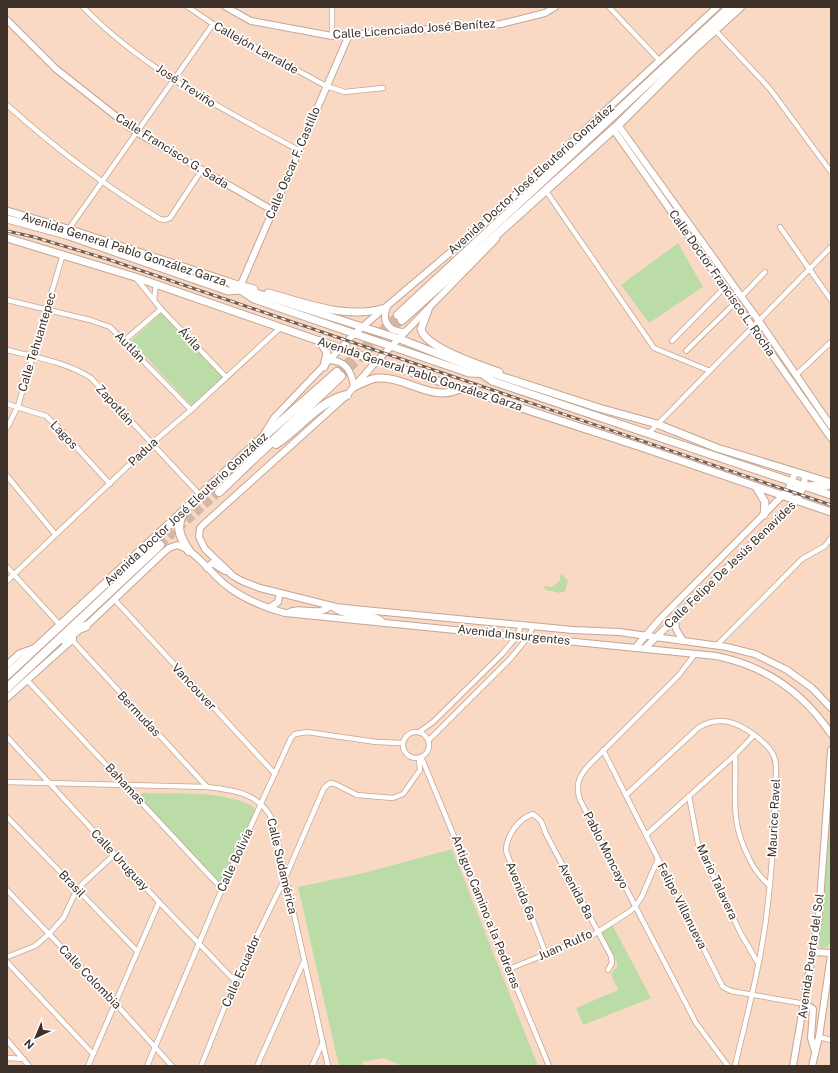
<svg xmlns="http://www.w3.org/2000/svg" width="838" height="1073" font-family="'Public Sans',sans-serif">
<rect width="100%" height="100%" fill="#fad9c4"/>
<g fill="#bbdca7">
<polygon points="678,243 703,287 649,323 621,285"/>
<polygon points="161,313 224,377 192,406 131,341"/>
<polygon points="561,573 568,581 565,591 560,593 546,590 543,586 551,587 559,582"/>
<polygon points="831,767 831,942 827,947 821,948 818,942 822,918"/>
<path d="M143,793C179,794 219,790 253,806L255,810L224,882L222,884L219,883L141,799L140,795Z"/>
<polygon points="452,849 538,1066 402,1066 384,1058 362,1062 363,1066 339,1066 298,887 364,873"/>
<polygon points="613,926 651,998 583,1025 576,1008 618,990 611,974 617,967 617,963 601,932"/>
</g>
<g fill="none" stroke-linecap="round" stroke-linejoin="round">
<g stroke="#d4b7a5" stroke-width="8" stroke-dasharray="8 4" stroke-linecap="butt">
<polyline points="337,372 398,315"/>
<polyline points="341,376 402,320"/>
<polyline points="160,545 219,492"/>
</g>
<defs>
<g id="street">
<path d="M83,7C144,70 223,109 298,150"/>
<polyline points="188,7 213,24 326,86 345,92 383,88"/>
<polyline points="332,7 332,36"/>
<polyline points="609,7 659,60"/>
<polyline points="715,30 770,89 831,172"/>
<path d="M7,105C54,147 106,187 160,219L165,220L170,218L201,171"/>
<polyline points="546,191 654,348 710,371"/>
<polyline points="780,227 831,300"/>
<polyline points="68,230 213,24"/>
<polyline points="136,278 161,309 226,377"/>
<polyline points="741,297 765,272"/>
<polyline points="7,300 90,320 110,327 191,410"/>
<polyline points="154,300 156,284"/>
<polyline points="124,341 161,309"/>
<polyline points="672,341 725,287"/>
<path d="M7,350C34,357 67,362 91,378L200,495"/>
<polyline points="686,351 736,302"/>
<polyline points="796,375 831,342"/>
<polyline points="7,404 46,416 57,426 110,484"/>
<polyline points="7,428 18,406 63,254"/>
<polyline points="649,433 831,247"/>
<polyline points="7,476 55,534"/>
<polyline points="7,567 60,625"/>
<polyline points="7,581 151,444 191,410 281,327"/>
<polyline points="114,599 275,774"/>
<polyline points="72,640 207,787"/>
<polyline points="717,645 802,559 825,546 831,538"/>
<path d="M695,654L679,675L590,764C579,776 575,784 580,800L696,1023L728,1066"/>
<polyline points="27,680 222,889"/>
<circle cx="416" cy="745" r="13"/>
<polyline points="419,732 433,722 501,655 518,635 521,624"/>
<polyline points="7,737 159,902 235,981"/>
<polyline points="429,740 510,659 529,636 533,626"/>
<polyline points="603,750 723,987 731,991 805,1004"/>
<path d="M735,755C737,794 729,819 748,856C753,868 760,877 770,886"/>
<polyline points="422,759 549,1066"/>
<path d="M7,782L207,787C234,790 260,793 273,821L328,1066"/>
<path d="M626,795L698,728C720,714 739,723 757,737C768,746 776,753 776,768C775,815 773,863 767,911C761,963 747,1015 735,1066"/>
<polyline points="689,796 698,844 741,934 758,963"/>
<polyline points="7,817 137,951"/>
<polyline points="646,835 735,755 754,735"/>
<polyline points="7,890 115,1003 172,1066"/>
<path d="M546,954L506,851C506,836 519,818 533,814L541,821L546,834L611,956L612,963L608,970"/>
<polyline points="7,957 35,946 49,934 64,917 77,889 115,854"/>
<polyline points="7,962 93,1054"/>
<polyline points="509,969 593,935 629,912 635,907 642,896 658,859"/>
<polyline points="819,1037 831,1040"/>
<polyline points="7,1040 29,1066"/>
<polyline points="7,1058 24,1059"/>
<polyline points="88,1066 159,902"/>
<polyline points="147,1066 222,889 291,738 295,734 307,732 376,742 402,743"/>
<polyline points="201,1066 235,981 285,878 324,788 330,783 335,784 357,795 393,798 403,794 420,770 419,759"/>
<polyline points="257,1066 304,961"/>
<polyline points="312,1066 323,1042"/>
</g>
<g id="secondary">
<polyline points="226,7 251,21 332,36 501,24 545,13 555,7"/>
<polyline points="7,20 56,69 136,132 272,210"/>
<polyline points="618,125 759,321 831,426"/>
<polyline points="613,129 831,438"/>
<polyline points="496,239 373,365 347,395 204,524 200,528 199,537 205,549 233,576 242,581 260,588 336,607 354,609 573,630 619,632 727,647 755,654 787,670 812,688 831,708"/>
<polyline points="239,289 349,35"/>
<path d="M387,307C381,322 389,332 405,332"/>
<path d="M330,360C346,361 352,372 354,387"/>
<polyline points="264,434 274,418 354,334 486,222 717,7"/>
<polyline points="207,568 212,563 225,571"/>
<polyline points="269,608 278,602 280,593"/>
<path d="M334,608C351,620 371,610 384,623"/>
<path d="M287,613C303,605 315,618 331,606"/>
<polyline points="675,619 676,629 683,641"/>
<path d="M84,628L163,553L169,548L177,545C197,551 211,574 227,586C245,600 264,607 285,613L716,656C766,666 803,692 831,734"/>
<polyline points="635,648 660,619 788,490 795,473"/>
<polyline points="644,649 797,500 804,486 805,476"/>
<polyline points="7,665 20,653 35,648"/>
<polyline points="7,698 73,639"/>
<polyline points="814,952 831,953"/>
<polyline points="805,1004 813,1009 811,1038 815,1051"/>
<polyline points="793,1066 819,915 831,750"/>
<polyline points="812,1066 819,1037 831,955"/>
</g>
<g id="primary">
<polyline points="7,211 68,229 229,282 254,299 469,373 494,374 599,408 657,424 717,448 831,483"/>
<polyline points="7,219 66,235 228,291 239,290 256,293 400,339 474,368 492,381 831,495"/>
<polyline points="7,238 135,277 377,361 641,447 831,512"/>
<polyline points="231,283 254,289"/>
<path d="M268,293C306,303 346,320 385,308"/>
<path d="M428,310L421,329C425,348 482,366 499,372"/>
<polyline points="320,341 327,353 324,367"/>
<path d="M354,387C361,384 369,379 377,378C407,376 432,404 462,388"/>
<polyline points="756,487 765,502 764,515"/>
<path d="M783,495C798,488 810,483 827,486"/>
</g>
<g id="highway">
<polyline points="398,315 730,7"/>
<polyline points="402,320 618,125 696,47 740,7"/>
<path d="M276,444C300,428 319,401 347,395"/>
<polyline points="219,492 341,376"/>
<path d="M182,514C176,529 180,537 189,551"/>
<polyline points="65,641 79,629 86,626"/>
<polyline points="7,675 261,439 337,372"/>
<polyline points="7,688 160,545"/>
</g>
</defs>
<use href="#street" stroke="#c5a592" stroke-width="6"/>
<use href="#secondary" stroke="#c5a592" stroke-width="8"/>
<use href="#primary" stroke="#c5a592" stroke-width="9"/>
<use href="#highway" stroke="#c5a592" stroke-width="10"/>
<use href="#street" stroke="#fff" stroke-width="4.5"/>
<use href="#secondary" stroke="#fff" stroke-width="6"/>
<use href="#primary" stroke="#fff" stroke-width="7"/>
<use href="#highway" stroke="#fff" stroke-width="8"/>
<defs>
<polyline id="rail" points="7,231 34,237 107,259 831,505"/>
</defs>
<use href="#rail" stroke="#736054" stroke-width="3"/>
<use href="#rail" stroke="#fff" stroke-width="1.5" stroke-dasharray="4.5" stroke-linecap="butt"/>
</g>
<g text-anchor="middle" stroke-width="3.5" stroke-linejoin="round" paint-order="stroke">
<g font-size="12" fill="#3d3028" stroke="#fff">
<text transform="translate(414 29) rotate(-4)" y="4">Calle Licenciado José Benítez</text>
<text transform="translate(256 48) rotate(29)" y="4">Callejón Larralde</text>
<text transform="translate(186 86) rotate(33)" y="4">José Treviño</text>
<text transform="translate(172 151) rotate(32)" y="4">Calle Francisco G. Sada</text>
<text transform="translate(293 163) rotate(-67)" y="4">Calle Oscar F. Castillo</text>
<text transform="translate(531 179) rotate(-42)" y="4">Avenida Doctor José Eleuterio González</text>
<text transform="translate(124 249) rotate(18)" y="4">Avenida General Pablo González Garza</text>
<text transform="translate(722 283) rotate(55)" y="4">Calle Doctor Francisco L. Rocha</text>
<text transform="translate(190 339) rotate(47)" y="4">Ávila</text>
<text transform="translate(37 342) rotate(-73)" y="4">Calle Tehuantepec</text>
<text transform="translate(130 347) rotate(46)" y="4">Autlán</text>
<text transform="translate(420 374) rotate(18)" y="4">Avenida General Pablo González Garza</text>
<text transform="translate(115 405) rotate(48)" y="4">Zapotlán</text>
<text transform="translate(64 435) rotate(46)" y="4">Lagos</text>
<text transform="translate(143 452) rotate(-43)" y="4">Padua</text>
<text transform="translate(186 509) rotate(-43)" y="4">Avenida Doctor José Eleuterio González</text>
<text transform="translate(730 565) rotate(-44)" y="4">Calle Felipe De Jesús Benavides</text>
<text transform="translate(514 635) rotate(6)" y="4">Avenida Insurgentes</text>
<text transform="translate(194 687) rotate(47)" y="4">Vancouver</text>
<text transform="translate(139 714) rotate(47)" y="4">Bermudas</text>
<text transform="translate(125 784) rotate(47)" y="4">Bahamas</text>
<text transform="translate(774 818) rotate(-87)" y="4">Maurice Ravel</text>
<text transform="translate(606 850) rotate(63)" y="4">Pablo Moncayo</text>
<text transform="translate(120 860) rotate(47)" y="4">Calle Uruguay</text>
<text transform="translate(235 860) rotate(-65)" y="4">Calle Bolivia</text>
<text transform="translate(282 866) rotate(77)" y="4">Calle Sudamérica</text>
<text transform="translate(717 882) rotate(65)" y="4">Mario Talavera</text>
<text transform="translate(72 884) rotate(46)" y="4">Brasil</text>
<text transform="translate(521 891) rotate(68)" y="4">Avenida 6a</text>
<text transform="translate(576 891) rotate(62)" y="4">Avenida 8a</text>
<text transform="translate(682 906) rotate(63)" y="4">Felipe Villanueva</text>
<text transform="translate(486 912) rotate(68)" y="4">Antiguo Camino a la Pedreras</text>
<text transform="translate(565 945) rotate(-24)" y="4">Juan Rulfo</text>
<text transform="translate(811 956) rotate(-82)" y="4">Avenida Puerta del Sol</text>
<text transform="translate(241 971) rotate(-66)" y="4">Calle Ecuador</text>
<text transform="translate(90 977) rotate(46)" y="4">Calle Colombia</text>
</g>
</g>
<rect width="838" height="1073" fill="none" stroke="#3d3028" stroke-width="16"/>
<g transform="translate(36 1037) rotate(224)" stroke="#ffffff" stroke-width="3" paint-order="stroke">
<path d="M0-3L7 15L0 10L-7 15Z" fill="#3d3028"/>
<text y="-6" font-size="11" font-weight="bold" text-anchor="middle" fill="#3d3028">N</text>
</g>
</svg>
